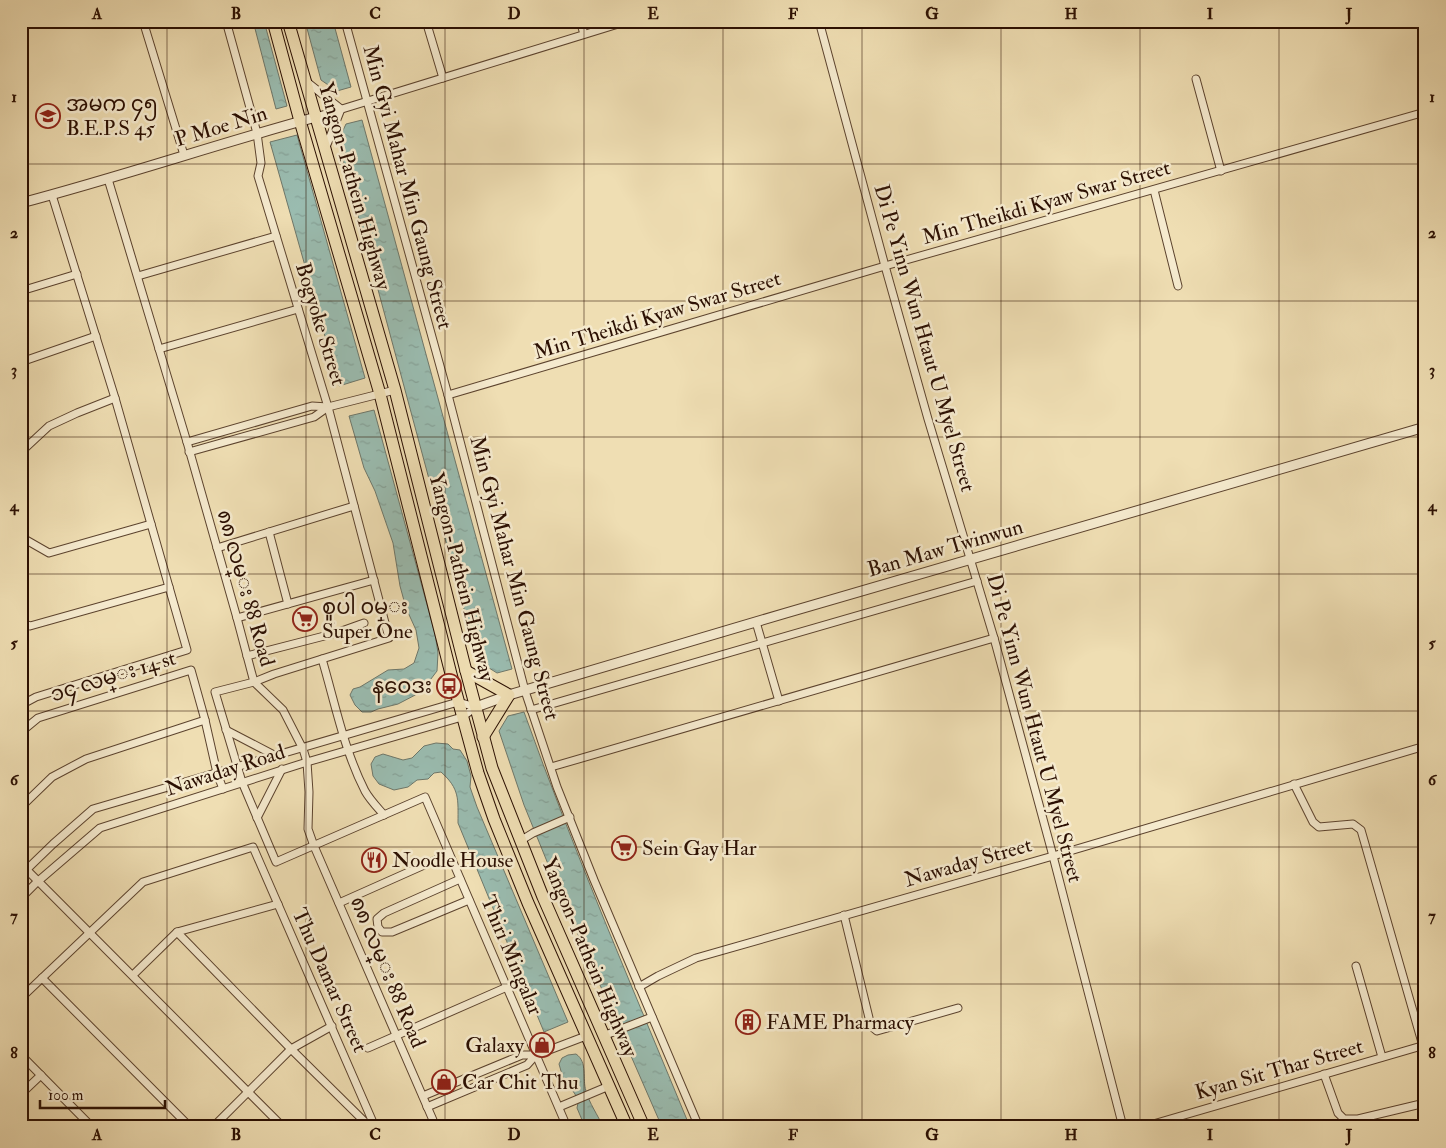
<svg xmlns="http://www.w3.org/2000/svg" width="1446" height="1148" font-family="'IM FELL Double Pica','Noto Sans Myanmar',serif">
<defs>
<pattern id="water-ripples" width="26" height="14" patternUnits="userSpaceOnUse" patternTransform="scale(1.25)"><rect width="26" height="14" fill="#9abcb0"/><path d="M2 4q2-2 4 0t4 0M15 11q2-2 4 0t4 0" fill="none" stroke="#85a096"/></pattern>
</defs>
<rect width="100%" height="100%" fill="#efdeb3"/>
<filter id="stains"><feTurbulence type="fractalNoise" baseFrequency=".004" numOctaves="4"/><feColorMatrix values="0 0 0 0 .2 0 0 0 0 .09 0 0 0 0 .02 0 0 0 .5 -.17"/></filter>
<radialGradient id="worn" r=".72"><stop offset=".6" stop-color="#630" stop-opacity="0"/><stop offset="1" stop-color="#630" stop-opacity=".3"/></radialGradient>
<g fill="url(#water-ripples)" stroke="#6e776a">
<polygon points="253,21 264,21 287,106 276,109"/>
<polygon points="305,21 333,21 351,87 337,91 321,80"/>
<polygon points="362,120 512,669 497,673 478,661 338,141 346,124"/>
<polygon points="297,135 365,378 339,386 270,142"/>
<polygon points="374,410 435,634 438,653 437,671 421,692 398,704 378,709 371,712 362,712 355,705 350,695 353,689 360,687 388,670 404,669 414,663 419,648 416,630 406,608 400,586 393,543 375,491 364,468 349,416"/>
<path d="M524,712C574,852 633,989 690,1127H662L559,891L524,805L499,731L508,716Z"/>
<path d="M436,743L448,744L453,749L460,750L467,761L471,776L470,787L477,807L568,1022L544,1032L458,823C458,799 460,789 441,772L434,773L428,779L417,780L408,787L394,790L379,784L373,776L371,764L375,757L383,754L403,760L412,758L424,746Z"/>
<path d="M576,1054C588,1062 582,1079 586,1091C589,1103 598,1115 603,1127H585L577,1108L578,1103L575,1094L563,1078L559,1064L562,1058L568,1055Z"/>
</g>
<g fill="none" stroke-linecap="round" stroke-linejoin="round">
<defs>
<g id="minor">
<polyline points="143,21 184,155"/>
<polyline points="226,21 257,133 261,163 258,176 328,407 389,638 274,674 254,682 215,692 242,782 276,862 425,797 567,1127"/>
<polyline points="345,21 448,395 525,691 557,787 594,880 699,1127"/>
<polyline points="426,21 443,78"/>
<polyline points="580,21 584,34"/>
<polyline points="819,21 885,266 928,419 994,638 1053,856 1123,1127"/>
<polyline points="1196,79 1221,171"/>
<polyline points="307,82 341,109 326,147"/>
<polyline points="316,117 628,21"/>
<polyline points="108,179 187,442 237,618 254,682 283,710 303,749 307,762 309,792 308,829 314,846 436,1127"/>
<polyline points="1154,190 1178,286"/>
<polyline points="138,276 276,236"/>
<polyline points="21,291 77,274"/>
<polyline points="159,349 298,309"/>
<polyline points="21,362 96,336"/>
<polyline points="448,395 885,266 1425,112"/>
<polyline points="187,442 312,406 328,407 395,390"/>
<polyline points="21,452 49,426 77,413 115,398"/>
<polyline points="189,452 314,417 328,407"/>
<polyline points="269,532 288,604"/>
<polyline points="21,537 49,553 151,524"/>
<polyline points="217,548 354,506"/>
<polyline points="237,618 374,580"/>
<polyline points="21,622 30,626 169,587"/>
<polyline points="756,622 779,701"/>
<polyline points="247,656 336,633 364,623"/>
<path d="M322,659C335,703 344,750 365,791C370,800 378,808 384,815"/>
<polyline points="21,705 36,697 187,650 115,398 52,195"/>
<polyline points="531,710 977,581"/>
<polyline points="226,730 276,756"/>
<polyline points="21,732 38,718 191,670 205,720 217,773 223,789"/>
<polyline points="551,767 994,638"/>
<polyline points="1294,784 1313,822 1319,827 1353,824 1361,830 1423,1046"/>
<polyline points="21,807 52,777 86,759 205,720"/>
<polyline points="257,818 282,769"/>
<polyline points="520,841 533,833 570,817"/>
<polyline points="21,864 283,1127"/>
<polyline points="21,875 53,844 93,809 458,702 476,707"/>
<polyline points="460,879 384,913 377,919 378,927 382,932 392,932 469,900"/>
<polyline points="21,898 36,883 100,828 307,762 462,717 476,707"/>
<polyline points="339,903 449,854"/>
<polyline points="844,915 871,1026 877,1031 958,1008"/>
<polyline points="177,932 291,1049 370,1127"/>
<polyline points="1356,966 1382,1057"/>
<polyline points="133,975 177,932 278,904"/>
<polyline points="42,978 190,1127"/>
<polyline points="639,987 658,976 696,958 1053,856 1425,746"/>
<polyline points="21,998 143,882 253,847 375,1127"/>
<polyline points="603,1036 652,1017"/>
<polyline points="368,1048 507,987"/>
<polyline points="21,1055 92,1127"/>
<polyline points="536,1055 586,1036"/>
<polyline points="1324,1074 1338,1113 1344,1119 1358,1119 1425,1103"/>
<polyline points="21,1094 41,1075"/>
<polyline points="423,1096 522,1055 536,1055 527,1065 427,1107"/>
<polyline points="559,1107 609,1086"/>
<polyline points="213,1127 291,1049 332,1026"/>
<polyline points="557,1127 566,1123"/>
<polyline points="1143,1127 1425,1045"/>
</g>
<g id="tertiary">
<path d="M21,203C120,177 217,144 316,117"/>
<polyline points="476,707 509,695 786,613 1425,427"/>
</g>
<g id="primary">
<polyline points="273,21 300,121 380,394 451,674 478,773 494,819 528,903 627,1127"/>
<polyline points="288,21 395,390 466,671 492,768 543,897 644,1127"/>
<polyline points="466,671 509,695 483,737"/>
</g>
</defs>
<use href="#minor" stroke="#5c432e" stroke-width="9"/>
<use href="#tertiary" stroke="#5c432e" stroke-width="11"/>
<use href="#primary" stroke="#2b0f02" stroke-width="13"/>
<use href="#minor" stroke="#f5eace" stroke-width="7"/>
<use href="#tertiary" stroke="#f5eace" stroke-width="9"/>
<use href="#primary" stroke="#efdeb3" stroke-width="11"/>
</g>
<path fill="none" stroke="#2b0f02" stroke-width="1" stroke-opacity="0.55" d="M167,21V1127M306,21V1127M445,21V1127M584,21V1127M723,21V1127M862,21V1127M1001,21V1127M1140,21V1127M1279,21V1127M21,164H1425M21,301H1425M21,437H1425M21,574H1425M21,711H1425M21,847H1425M21,984H1425"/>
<defs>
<symbol id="school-ring" viewBox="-11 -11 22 22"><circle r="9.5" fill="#f5eace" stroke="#8f2418" stroke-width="1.5"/><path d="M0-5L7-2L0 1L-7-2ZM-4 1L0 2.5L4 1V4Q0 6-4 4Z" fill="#8f2418"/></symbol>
<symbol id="supermarket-ring" viewBox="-11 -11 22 22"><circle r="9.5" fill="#f5eace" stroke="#8f2418" stroke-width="1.5"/><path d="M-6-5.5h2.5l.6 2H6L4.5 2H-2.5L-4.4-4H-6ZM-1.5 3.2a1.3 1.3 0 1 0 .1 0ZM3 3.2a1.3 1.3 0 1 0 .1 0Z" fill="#8f2418"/></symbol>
<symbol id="bus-ring" viewBox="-11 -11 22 22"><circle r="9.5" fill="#f5eace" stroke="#8f2418" stroke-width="1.5"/><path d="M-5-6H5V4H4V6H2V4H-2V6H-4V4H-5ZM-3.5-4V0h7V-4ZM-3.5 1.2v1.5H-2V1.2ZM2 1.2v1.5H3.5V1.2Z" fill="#8f2418"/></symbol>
<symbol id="restaurant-ring" viewBox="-11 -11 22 22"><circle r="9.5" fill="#f5eace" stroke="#8f2418" stroke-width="1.5"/><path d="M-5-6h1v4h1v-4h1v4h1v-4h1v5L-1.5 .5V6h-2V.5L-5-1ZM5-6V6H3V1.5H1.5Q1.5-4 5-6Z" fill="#8f2418"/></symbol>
<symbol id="building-ring" viewBox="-11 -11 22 22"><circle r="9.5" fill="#f5eace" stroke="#8f2418" stroke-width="1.5"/><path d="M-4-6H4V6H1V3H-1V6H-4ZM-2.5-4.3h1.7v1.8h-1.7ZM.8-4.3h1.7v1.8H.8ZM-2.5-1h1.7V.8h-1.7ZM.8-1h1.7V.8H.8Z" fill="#8f2418"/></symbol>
<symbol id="shop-ring" viewBox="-11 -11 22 22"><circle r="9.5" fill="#f5eace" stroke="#8f2418" stroke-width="1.5"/><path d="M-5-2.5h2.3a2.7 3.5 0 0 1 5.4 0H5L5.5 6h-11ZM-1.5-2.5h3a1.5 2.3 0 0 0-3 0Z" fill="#8f2418"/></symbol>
</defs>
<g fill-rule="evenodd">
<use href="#school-ring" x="34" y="102" width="28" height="28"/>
<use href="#supermarket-ring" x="291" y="605" width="28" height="28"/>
<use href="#bus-ring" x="435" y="672" width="28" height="28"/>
<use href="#supermarket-ring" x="610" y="834" width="28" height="28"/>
<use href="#restaurant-ring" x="360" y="846" width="28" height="28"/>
<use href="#building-ring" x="734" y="1008" width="28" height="28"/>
<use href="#shop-ring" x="528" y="1031" width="28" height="28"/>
<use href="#shop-ring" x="430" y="1068" width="28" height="28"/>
</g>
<g text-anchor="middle" stroke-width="5" stroke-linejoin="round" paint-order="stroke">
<g font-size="21" fill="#2b0f02" stroke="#f5eace" text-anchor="start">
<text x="66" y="111">အမက ၄၅<tspan x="66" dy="24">B.E.P.S 45</tspan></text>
<text x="322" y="614">စူပါ ၀မ္း<tspan x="322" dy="24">Super One</tspan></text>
<text x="432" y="693" text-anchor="end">နဝေဒး</text>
<text x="642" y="855">Sein Gay Har</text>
<text x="392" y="867">Noodle House</text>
<text x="766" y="1029">FAME Pharmacy</text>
<text x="524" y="1052" text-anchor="end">Galaxy</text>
<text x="462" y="1089">Car Chit Thu</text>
</g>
<g font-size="21" fill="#2b0f02" stroke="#f5eace">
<text transform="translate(221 126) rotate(-17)" y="7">P Moe Nin</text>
<text transform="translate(355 186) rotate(74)" y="7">Yangon-Pathein Highway</text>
<text transform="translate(408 187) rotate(75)" y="7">Min Gyi Mahar Min Gaung Street</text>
<text transform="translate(1046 202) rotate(-16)" y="7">Min Theikdi Kyaw Swar Street</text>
<text transform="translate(657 315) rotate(-17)" y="7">Min Theikdi Kyaw Swar Street</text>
<text transform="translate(321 324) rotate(73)" y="7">Bogyoke Street</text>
<text transform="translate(925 338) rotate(74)" y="7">Di Pe Yinn Wun Htaut U Myel Street</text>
<text transform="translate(945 548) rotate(-16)" y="7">Ban Maw Twinwun</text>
<text transform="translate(462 577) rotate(76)" y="7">Yangon-Pathein Highway</text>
<text transform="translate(515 578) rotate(75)" y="7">Min Gyi Mahar Min Gaung Street</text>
<text transform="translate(246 588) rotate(74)" y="7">၈၈ လမ္း 88 Road</text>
<text transform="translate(113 676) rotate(-17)" y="7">၁၄ လမ္း 14 st</text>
<text transform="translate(1035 728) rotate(75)" y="7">Di Pe Yinn Wun Htaut U Myel Street</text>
<text transform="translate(225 770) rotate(-18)" y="7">Nawaday Road</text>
<text transform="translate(968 862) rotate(-16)" y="7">Nawaday Street</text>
<text transform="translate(512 955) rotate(67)" y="7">Thiri Mingalar</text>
<text transform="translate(590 957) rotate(67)" y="7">Yangon-Pathein Highway</text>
<text transform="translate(388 972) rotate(67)" y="7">၈၈ လမ္း 88 Road</text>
<text transform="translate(330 980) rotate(66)" y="7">Thu Damar Street</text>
<text transform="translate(1279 1069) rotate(-16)" y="7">Kyan Sit Thar Street</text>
</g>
</g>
<rect width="1446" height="1148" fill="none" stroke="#efdeb3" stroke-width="55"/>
<path d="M40 1100v8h125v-8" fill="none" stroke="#2b0f02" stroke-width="2.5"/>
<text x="48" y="1100" font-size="15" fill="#2b0f02" stroke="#f5eace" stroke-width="4" paint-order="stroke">100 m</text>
<rect x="28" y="28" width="1390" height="1092" fill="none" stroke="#2b0f02" stroke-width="2"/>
<g font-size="16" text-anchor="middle" font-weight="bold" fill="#2b0f02">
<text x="97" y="19">A</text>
<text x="236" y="19">B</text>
<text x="375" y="19">C</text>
<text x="514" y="19">D</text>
<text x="653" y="19">E</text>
<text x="793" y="19">F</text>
<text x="932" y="19">G</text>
<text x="1071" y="19">H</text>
<text x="1210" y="19">I</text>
<text x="1349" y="19">J</text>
<text x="14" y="102">1</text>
<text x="1432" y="102">1</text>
<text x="14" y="238">2</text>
<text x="1432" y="238">2</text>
<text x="14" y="375">3</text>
<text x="1432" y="375">3</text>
<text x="14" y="511">4</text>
<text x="1432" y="511">4</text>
<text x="14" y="648">5</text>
<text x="1432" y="648">5</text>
<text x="14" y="785">6</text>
<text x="1432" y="785">6</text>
<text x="14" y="921">7</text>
<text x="1432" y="921">7</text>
<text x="14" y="1058">8</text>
<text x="1432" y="1058">8</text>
<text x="97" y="1140">A</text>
<text x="236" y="1140">B</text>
<text x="375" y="1140">C</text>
<text x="514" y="1140">D</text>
<text x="653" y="1140">E</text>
<text x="793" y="1140">F</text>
<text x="932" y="1140">G</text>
<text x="1071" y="1140">H</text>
<text x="1210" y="1140">I</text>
<text x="1349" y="1140">J</text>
</g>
<rect width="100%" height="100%" filter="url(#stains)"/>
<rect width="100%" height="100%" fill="url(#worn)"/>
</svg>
